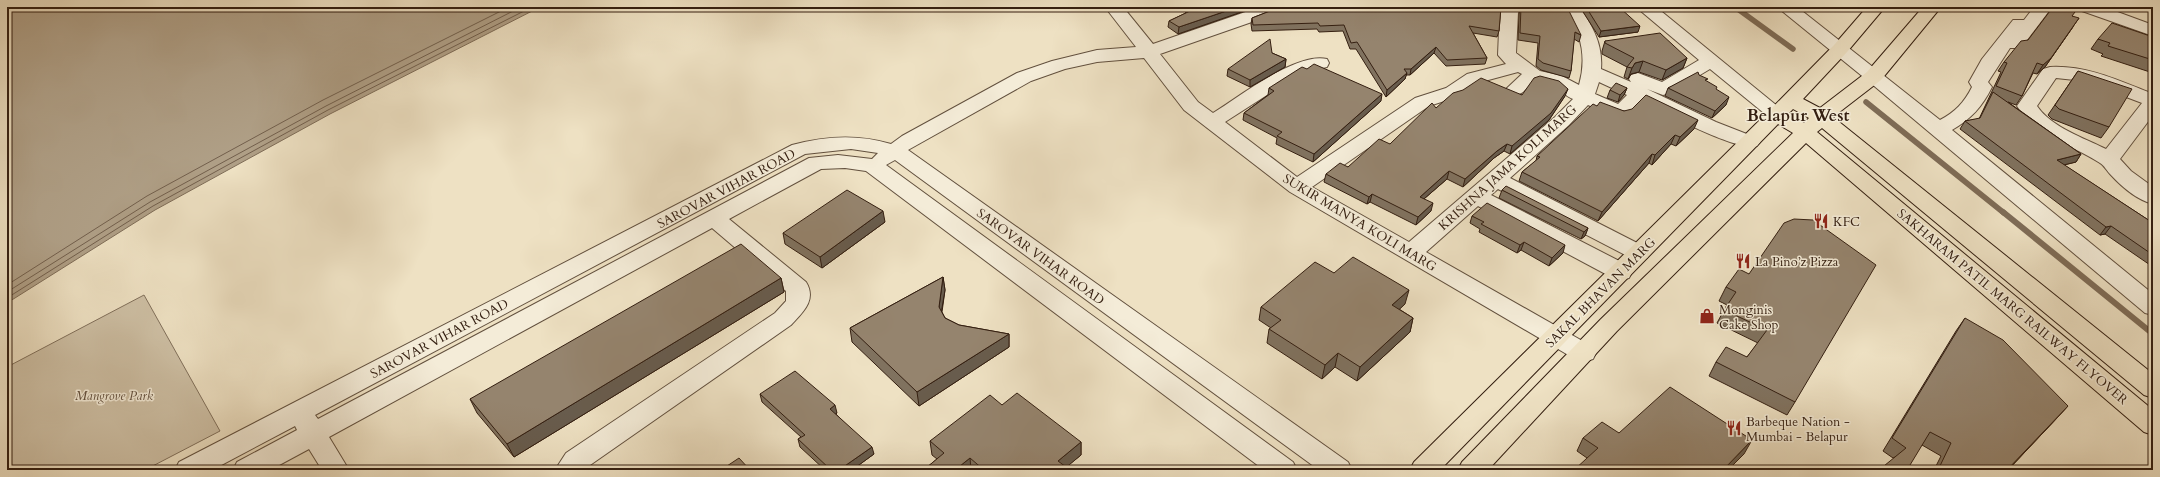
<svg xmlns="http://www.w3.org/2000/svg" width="2160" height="477" font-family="Cardo,serif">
<rect width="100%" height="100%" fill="#eee1c3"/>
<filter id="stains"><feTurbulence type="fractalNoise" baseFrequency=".005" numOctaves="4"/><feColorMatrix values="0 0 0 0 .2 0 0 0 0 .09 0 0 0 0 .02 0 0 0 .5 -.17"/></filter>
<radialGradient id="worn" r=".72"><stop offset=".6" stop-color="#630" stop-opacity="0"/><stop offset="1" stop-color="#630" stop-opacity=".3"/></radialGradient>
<polygon fill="#cec0a5" stroke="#81705b" points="144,295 220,431 145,470 7,470 7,367"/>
<polygon fill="#af9f86" stroke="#7e6c57" points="7,7 540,7 330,114 155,210 7,303"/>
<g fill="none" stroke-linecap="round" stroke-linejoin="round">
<g stroke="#725f4c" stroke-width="1">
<polyline points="7,285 147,196 323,100 509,7"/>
<polyline points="7,292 150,202 326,106 521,7"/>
<polyline points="7,298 153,206 328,110 532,7"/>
</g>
<g stroke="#7e6c57" stroke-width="5.5">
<polyline points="1735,7 1793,49"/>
<polyline points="1866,102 2004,213"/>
</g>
<polyline stroke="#7e6c57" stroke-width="6" points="2003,212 2153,334"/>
<defs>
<g id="minor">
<path d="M1105,7H1123L1153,44L1257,8H1269L1272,12L1269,16L1160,54L1198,102L1213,113C1239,97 1296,52 1327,59L1329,63L1327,67L1301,73L1225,122L1297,177L1415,98L1446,88L1467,74L1506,64L1498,55L1500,7H1579C1593,26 1603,45 1601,69L1631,82L1629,79L1631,75L1638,73L1662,82L1699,60L1636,7H1656L1787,114L1784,118L1777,120L1770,118L1710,69L1670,93L1663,95L1647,89L1716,122L1757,138L1760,142L1757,146C1737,152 1664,112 1642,102L1627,117L1620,119L1588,105L1569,125L1510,178L1647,248L1650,253L1647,258L1639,261L1631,258L1498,189L1491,195L1629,266L1632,272L1629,278L1621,280L1613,278L1478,206L1426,252L1593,347L1596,353L1593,359L1584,362L1575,359L1290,192L1184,110L1144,58L1097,62L1065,69L1031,81L908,150L1348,462L1352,470H1319L895,160L886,165L1293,462L1297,470H1264L866,171L845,168L821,169L729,219L806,282C817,300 803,312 791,325L583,470H555L566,453L775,313L786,301V291L712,228L329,437L349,470H322L309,449L270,470H233L237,462L297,430L295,426L212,470H175L179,462L792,145C825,136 858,134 891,144L902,136L1017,73L1052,61L1097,50L1136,47ZM1518,12L1545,15L1567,14C1583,35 1586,61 1579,85L1562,76L1540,71L1516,53ZM1518,72L1522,74L1505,90L1508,94C1527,99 1525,82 1538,82C1544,82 1558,85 1562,90C1566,95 1566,96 1573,99L1555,117L1409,242L1312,187L1429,106L1460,96L1481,82ZM1599,82L1627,95L1618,104L1595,94ZM851,149L878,153L872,159L838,155L809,158L318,419L315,415L805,154Z"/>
<path d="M1777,7H1797L1940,120C1955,112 1964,103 1972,87L1969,82L1982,59L2013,20H2024L2034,7H2052L2021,48H2010L1988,82L1992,87C1982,107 1971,119 1952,130L2153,294V315L2145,313L1867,80Z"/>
<polygon points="2079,7 2104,7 2153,25 2153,36 2082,11"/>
<path d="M2050,67C2087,65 2120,81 2153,94V115L2120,159L2131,171L2153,187V204C2137,200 2121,186 2110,174C2107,171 2104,165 2100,163C2071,144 2037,137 2017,106L2043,69ZM2056,78L2084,81L2142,103L2106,149C2084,138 2051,127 2037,106Z"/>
</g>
<path id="major" d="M1867,7H1885L1847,52L1803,99L1820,108L1867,72L1923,7H1941L1881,80L1833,117L2153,374V398L2144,395L1822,128L1817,132L2153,410V435L2144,432L1806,143L1617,331L1488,470H1458L1462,462L1601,319L1793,133L1778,124L1440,470H1410L1414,462L1770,110L1835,44ZM1793,109L1809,118L1804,123L1789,113Z"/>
</defs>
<use href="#minor" stroke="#62503e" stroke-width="2"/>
<use href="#major" stroke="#341f11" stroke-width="2"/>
<use href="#minor" fill="#f4ecd8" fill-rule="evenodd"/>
<use href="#major" fill="#eee1c3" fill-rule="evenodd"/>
</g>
<g fill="#80725f" stroke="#341f11">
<polygon points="1181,7 1256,7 1178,34 1168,27 1169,21 1186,13"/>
<polygon points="1269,7 1501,7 1499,31 1497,37 1473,33 1487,58 1485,64 1446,66 1434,53 1410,75 1406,75 1405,79 1386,97 1356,49 1350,49 1343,31 1319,32 1317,29 1252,31 1251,24 1252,18 1270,11 1272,10"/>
<polygon points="1521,7 1581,35 1579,42 1574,39 1571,71 1569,78 1541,70 1536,66 1538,43 1518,40 1519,14"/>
<polygon points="1580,7 1619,7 1638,32 1599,37"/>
<polygon points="2073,16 2073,27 2045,67 2037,74 2033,73 2022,96 2016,105 2008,102 2081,154 2076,162 2064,165 2153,223 2153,267 2105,234 2100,235 1960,129 1965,121 1979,119 2001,72 1998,71 2004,62 2028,40"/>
<polygon points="2153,37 2153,73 2101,56 2103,54 2091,49 2098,39"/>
<polygon points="1605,41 1687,58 1683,68 1662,80 1639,72 1631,74 1628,79 1624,77 1627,67 1602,54 1602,51"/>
<polygon points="1272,53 1286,59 1285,67 1250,87 1227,76 1228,69"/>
<polygon points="2078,71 2109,127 2101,138 2052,119 2048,115"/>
<polygon points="1699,75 1716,90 1726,105 1712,118 1665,96 1668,88"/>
<polygon points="1269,88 1381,101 1313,162 1276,144 1277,138 1243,120 1244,113 1268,95"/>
<polygon points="1627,88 1624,95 1618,102 1607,98 1610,90"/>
<polygon points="1522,95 1565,96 1549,120 1510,154 1504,151 1494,158 1463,187 1447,179 1424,199 1431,211 1416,225 1370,202 1367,204 1324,182 1326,174 1348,167 1390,144 1436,108"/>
<polygon points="1597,106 1624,111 1694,129 1676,146 1671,144 1652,165 1649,163 1598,221 1519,181 1522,172 1536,161 1537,156"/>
<polygon points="1502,190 1588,228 1585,236 1581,239 1499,198"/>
<polygon points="1472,216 1563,253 1549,266 1521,250 1517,253 1479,232 1480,229 1470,223"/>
<polygon points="885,222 822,268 785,244 783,233"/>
<polygon points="1334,273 1405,304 1399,309 1413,318 1410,332 1357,381 1335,367 1322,379 1267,343 1269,329 1271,328 1259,320 1261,307"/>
<polygon points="1749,274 1795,402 1787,415 1709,376 1716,362 1747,357 1758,343 1717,323 1724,310 1727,305 1719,301 1726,287"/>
<polygon points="943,277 945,290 942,312 945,318 959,325 1009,334 1009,347 919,406 852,342 850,328"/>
<polygon points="781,278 784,292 514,457 477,413 470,399"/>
<polygon points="1965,318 2057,418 2008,470 1934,470 1941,456 1922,445 1893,458 1883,451 1956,331"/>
<polygon points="760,394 837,413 836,414 874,454 852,470 825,470 800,447 798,439 801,437 762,402"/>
<polygon points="1002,405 1081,442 1081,455 1066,467 1070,470 926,470 926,468 937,459 932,455 930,441"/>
<polygon points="1619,433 1744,454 1587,458 1577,451 1583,438"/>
</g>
<g fill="#685c4d" stroke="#341f11">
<polygon points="1238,7 1256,7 1178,34 1179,27"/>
<polygon points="2079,18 2045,67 2037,74 2043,65"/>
<polygon points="1640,26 1638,32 1599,37 1601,31"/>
<polygon points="1436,47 1434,53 1410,75 1411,69"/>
<polygon points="1687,58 1683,68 1662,80 1666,70"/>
<polygon points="1286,59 1285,67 1250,87 1250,80"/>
<polygon points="1643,61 1639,72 1631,74 1628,79 1632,68 1635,63"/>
<polygon points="1407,73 1405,79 1386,97 1387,90"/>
<polygon points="1627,88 1624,95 1618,102 1620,95"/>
<polygon points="1568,89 1565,96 1549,120 1510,154 1512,146"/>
<polygon points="1382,94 1381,101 1313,162 1314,154"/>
<polygon points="1729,97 1726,105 1712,118 1715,111"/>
<polygon points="1698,120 1694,129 1676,146 1680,137"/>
<polygon points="1675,135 1671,144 1652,165 1655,155"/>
<polygon points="1507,144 1504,151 1494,158 1463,187 1465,179 1497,151"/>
<polygon points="1652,154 1649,163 1598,221 1602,212"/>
<polygon points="2081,154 2076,162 2051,168 2057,160"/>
<polygon points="1449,171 1447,179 1418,204 1420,197"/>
<polygon points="1372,194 1370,202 1367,204 1369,197"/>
<polygon points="1433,203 1431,211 1416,225 1418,217"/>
<polygon points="883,211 885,222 822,268 820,257"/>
<polygon points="2111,226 2105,234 2100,235 2106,227"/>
<polygon points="1588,228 1585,236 1581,239 1584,232"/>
<polygon points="1524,242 1521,250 1517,253 1520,245"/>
<polygon points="1565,245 1563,253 1549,266 1552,258"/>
<polygon points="943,277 945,290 940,320 939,307"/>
<polygon points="781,278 784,292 514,457 507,444"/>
<polygon points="1409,290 1405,304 1389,319 1392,305"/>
<polygon points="1413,318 1410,332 1357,381 1360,367"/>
<polygon points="1009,334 1009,347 919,406 917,392"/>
<polygon points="1338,353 1335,367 1322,379 1325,365"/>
<polygon points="835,405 837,413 832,416 830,409"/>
<polygon points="2068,406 2057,418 2008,470 2007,470"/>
<polygon points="1752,440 1744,454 1728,470 1723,470"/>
<polygon points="1081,442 1081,455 1063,470 1058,461"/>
<polygon points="872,447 874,454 852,470 839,470"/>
<polygon points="970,458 971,470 955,470"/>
</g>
<g fill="#95846e" stroke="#341f11">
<polygon points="1187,7 1238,7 1179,27 1169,21 1190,11"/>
<polygon points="1273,7 1501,7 1499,31 1469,26 1487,58 1447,60 1436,47 1411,69 1404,69 1407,73 1387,90 1357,42 1351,43 1344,25 1320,26 1318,23 1253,25 1252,18 1270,11"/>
<polygon points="1521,7 1547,10 1568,9 1581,35 1575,32 1571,71 1543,63 1538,59 1540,36 1520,33"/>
<polygon points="1586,7 1619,7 1640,26 1601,31"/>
<polygon points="2053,7 2062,7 2075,12 2072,16 2079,18 2051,58 2043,65 2037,63 2022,96 1996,86 2007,63 2004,62 2021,41 2028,40"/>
<polygon points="2112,23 2153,37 2153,60 2108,46 2110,43 2098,39"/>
<polygon points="1660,33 1687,58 1666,70 1643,61 1635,63 1632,68 1627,67 1634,58 1605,43 1605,41"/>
<polygon points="1270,39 1272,53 1286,59 1250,80 1228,69"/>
<polygon points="1314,64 1382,94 1314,154 1277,136 1282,132 1244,113 1274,91 1269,88 1302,67 1307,69"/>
<polygon points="2078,71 2132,89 2109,127 2059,109 2055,105"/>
<polygon points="1698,72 1699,75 1708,79 1705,80 1717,87 1716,89 1729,97 1715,111 1668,88"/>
<polygon points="1540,76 1559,81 1568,89 1551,113 1512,146 1507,144 1497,151 1465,179 1449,171 1420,197 1433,203 1418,217 1372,194 1369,197 1326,174 1340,163 1348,167 1379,139 1390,144 1432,103 1436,108 1453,93 1463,90 1481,78 1522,95 1534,78"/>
<polygon points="1616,83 1627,88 1620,95 1610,90"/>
<polygon points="1993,92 2081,154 2057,160 2153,223 2153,255 2111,226 2106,227 1965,121 1980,118"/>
<polygon points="1646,95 1698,120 1680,137 1675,135 1655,155 1652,154 1602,212 1522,172 1540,157 1537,156 1593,104 1597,106 1600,102 1624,111 1632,109"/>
<polygon points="1506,186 1588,228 1584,232 1502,190"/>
<polygon points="847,190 883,211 820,257 783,233"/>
<polygon points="1487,203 1565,245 1552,258 1524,242 1520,245 1481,224 1484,222 1472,216"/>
<polygon points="1794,219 1813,220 1876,265 1795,402 1716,362 1726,347 1747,357 1767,330 1724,310 1736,292 1726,287 1739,269 1749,274 1784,223"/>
<polygon points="741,244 781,278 507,444 470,399"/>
<polygon points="1353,257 1409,290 1392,305 1413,318 1360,367 1338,353 1325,365 1269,329 1281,320 1261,307 1315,262 1334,273"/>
<polygon points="943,277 939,307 945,318 959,325 1009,334 917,392 850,328"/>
<polygon points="1965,318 2003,340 2068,406 2007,470 1938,470 1951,443 1930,432 1907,470 1879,470 1906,448 1892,438"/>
<polygon points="795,371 835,405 830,409 872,447 839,470 831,470 798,439 805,435 760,394"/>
<polygon points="1670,387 1752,440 1723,470 1574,470 1598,448 1583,438 1602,422 1619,433"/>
<polygon points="1017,393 1081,442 1058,461 1070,470 984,470 970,458 955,470 928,470 926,468 944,453 930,441 990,395 1002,405"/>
<polygon points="739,458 750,470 721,470"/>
<polygon points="1221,467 1226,470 1217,470"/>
</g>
<defs>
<symbol id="restaurant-bare" viewBox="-9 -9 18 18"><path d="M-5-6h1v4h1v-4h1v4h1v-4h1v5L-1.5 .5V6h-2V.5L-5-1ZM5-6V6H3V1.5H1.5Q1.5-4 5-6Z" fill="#8f2418" stroke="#f4ecd8" stroke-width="2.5" paint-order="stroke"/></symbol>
<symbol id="shop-bare" viewBox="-9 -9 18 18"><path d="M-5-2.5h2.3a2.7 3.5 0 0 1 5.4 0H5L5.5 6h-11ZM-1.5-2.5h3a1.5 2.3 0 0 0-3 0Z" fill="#8f2418" stroke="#f4ecd8" stroke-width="2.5" paint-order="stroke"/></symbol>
</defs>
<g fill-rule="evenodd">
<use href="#restaurant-bare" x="1810" y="210" width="22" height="22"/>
<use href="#restaurant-bare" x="1732" y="250" width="22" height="22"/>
<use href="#shop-bare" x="1696" y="305" width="22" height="22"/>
<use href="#restaurant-bare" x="1723" y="417" width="22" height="22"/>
</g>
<g text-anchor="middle" stroke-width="3" stroke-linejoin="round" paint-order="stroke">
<g font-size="13" fill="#341f11" stroke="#f4ecd8">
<text transform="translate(1507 167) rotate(-42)" y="5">KRISHNA JAMA KOLI MARG</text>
<text transform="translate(726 188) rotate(-28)" y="5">SAROVAR VIHAR ROAD</text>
<text transform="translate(1360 222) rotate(31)" y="5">SUKIR MANYA KOLI MARG</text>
<text transform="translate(1041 256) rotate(36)" y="5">SAROVAR VIHAR ROAD</text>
<text transform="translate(1600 292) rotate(-45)" y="5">SAKAL BHAVAN MARG</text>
<text transform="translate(2013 306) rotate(40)" y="5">SAKHARAM PATIL MARG RAILWAY FLYOVER</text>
<text transform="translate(439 338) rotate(-28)" y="5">SAROVAR VIHAR ROAD</text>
</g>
<g font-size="13" fill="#341f11" stroke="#f4ecd8" text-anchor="start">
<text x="1833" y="226">KFC</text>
<text x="1755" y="266">La Pino’z Pizza</text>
<text x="1719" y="314">Monginis<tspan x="1719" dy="15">Cake Shop</tspan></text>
<text x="1746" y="426">Barbeque Nation -<tspan x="1746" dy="15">Mumbai - Belapur</tspan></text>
</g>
<g font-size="13" font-style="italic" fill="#624f3d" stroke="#f4ecd8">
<text x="114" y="400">Mangrove Park</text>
</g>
<g font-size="17" font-weight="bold" fill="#341f11" stroke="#f4ecd8">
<text x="1798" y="121">Belapur West</text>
</g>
</g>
<rect width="2160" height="477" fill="none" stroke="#eee1c3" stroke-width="24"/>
<rect x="8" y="8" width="2144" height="461" fill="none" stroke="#341f11" stroke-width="2"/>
<rect x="12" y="12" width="2136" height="453" fill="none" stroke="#341f11"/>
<rect width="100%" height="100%" filter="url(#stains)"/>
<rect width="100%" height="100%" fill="url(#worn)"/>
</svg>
